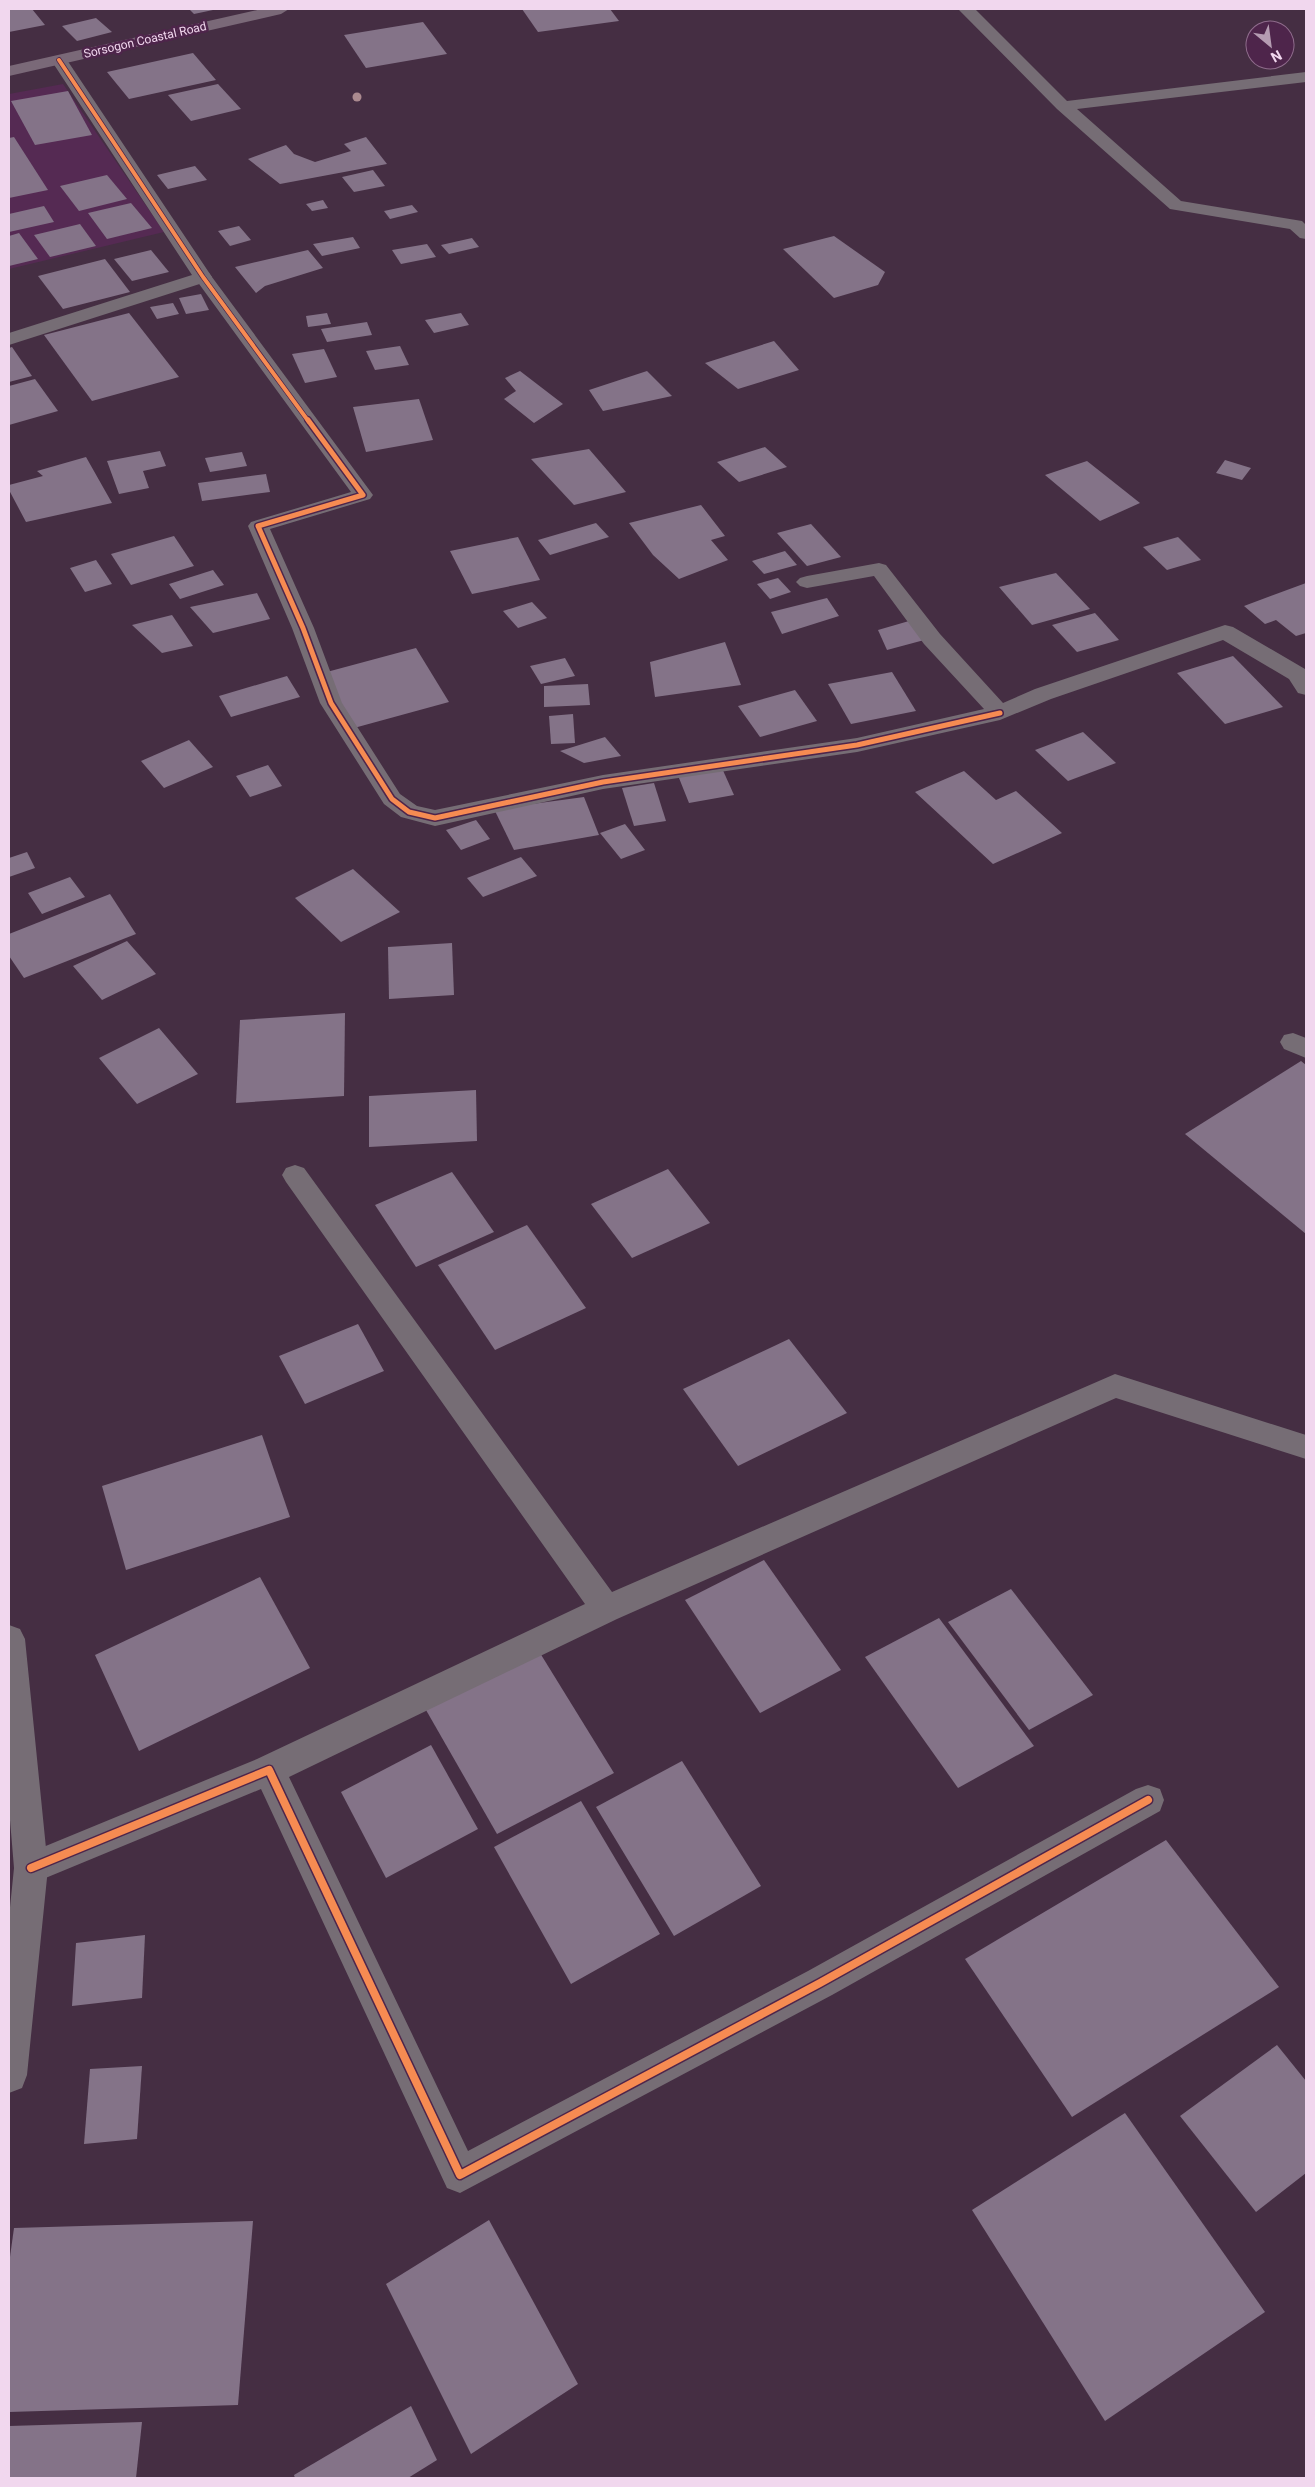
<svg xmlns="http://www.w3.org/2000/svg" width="1315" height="2487" font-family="Roboto,sans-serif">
<rect width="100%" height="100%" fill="#452e43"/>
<polygon fill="#552a53" points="63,84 164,232 9,269 9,94"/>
<g fill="#847388">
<polygon points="9,9 32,9 45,25 9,32"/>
<polygon points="189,9 213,9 213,10 194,14"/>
<polygon points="522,9 610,9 619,21 538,32"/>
<polygon points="96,18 112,32 77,41 62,26"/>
<polygon points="423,22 447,54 366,68 344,35"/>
<polygon points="193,53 216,80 129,99 107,72"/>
<polygon points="218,84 241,109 191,121 168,95"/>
<polygon points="68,91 92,135 35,145 11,101"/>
<polygon points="14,137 48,190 9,198 9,138"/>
<polygon points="366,137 387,164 280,184 248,159 286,145 294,154 315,162 351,151 344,144"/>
<polygon points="195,166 207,180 168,189 157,175"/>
<polygon points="373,170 385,186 354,192 342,177"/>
<polygon points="107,175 127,199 79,211 60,186"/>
<polygon points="323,200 328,208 312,211 306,204"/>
<polygon points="131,203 152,228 107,239 88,213"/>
<polygon points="412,205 418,212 390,219 384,211"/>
<polygon points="44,206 54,222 9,232 9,214"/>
<polygon points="80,224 96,246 50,257 34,235"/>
<polygon points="239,226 251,240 230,246 218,231"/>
<polygon points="19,233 38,259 9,266 9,236"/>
<polygon points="834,236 885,272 878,285 834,298 783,249"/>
<polygon points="353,237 360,248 322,256 313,244"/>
<polygon points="472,238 479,247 449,254 441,245"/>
<polygon points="427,244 436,257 401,264 392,250"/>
<polygon points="151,250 169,272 132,281 114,259"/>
<polygon points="308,250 323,268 265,286 256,293 235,267"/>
<polygon points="105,259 130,292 63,309 38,276"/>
<polygon points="201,294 209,310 186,314 179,298"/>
<polygon points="173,303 179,314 157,319 150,307"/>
<polygon points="129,313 179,377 92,401 44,335"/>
<polygon points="327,313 331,324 308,327 306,316"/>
<polygon points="461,313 469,325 434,333 425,320"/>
<polygon points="367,322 372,335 327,342 321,329"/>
<polygon points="774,341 799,370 738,389 705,363"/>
<polygon points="400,346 409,365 375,370 366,351"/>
<polygon points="12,347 32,376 9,382 9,348"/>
<polygon points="324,349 337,377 305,383 292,354"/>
<polygon points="520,371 563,404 534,423 504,399 516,391 505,378"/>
<polygon points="647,371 672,396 603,411 589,390"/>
<polygon points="35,379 58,411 9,425 9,386"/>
<polygon points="419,399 433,440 366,452 353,407"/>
<polygon points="765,447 787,467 739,482 717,462"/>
<polygon points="589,449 626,492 574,505 531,459"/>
<polygon points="160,451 166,466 143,471 149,488 119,494 107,461"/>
<polygon points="242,452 247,466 210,472 205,458"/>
<polygon points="86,457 112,503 26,522 9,490 9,485 43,476 37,471"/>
<polygon points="1225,460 1251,468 1242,480 1216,473"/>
<polygon points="1087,461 1140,503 1100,521 1045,475"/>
<polygon points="266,474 270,492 202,501 198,483"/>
<polygon points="701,505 725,536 711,540 728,560 679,579 653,555 629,523"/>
<polygon points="596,523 609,537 550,555 538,540"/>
<polygon points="811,524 841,557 807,566 777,533"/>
<polygon points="174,536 194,566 131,585 111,554"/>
<polygon points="518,537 540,580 472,594 450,551"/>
<polygon points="1178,537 1201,560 1167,570 1143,547"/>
<polygon points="785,551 797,565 764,574 752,561"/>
<polygon points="96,560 112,584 85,592 70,568"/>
<polygon points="213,570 224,585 180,599 169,584"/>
<polygon points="1056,573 1090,609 1032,625 999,587"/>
<polygon points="778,578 791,592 770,599 757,584"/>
<polygon points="1306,583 1306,633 1296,636 1276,620 1265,624 1244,606"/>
<polygon points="257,593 270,619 213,633 190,607"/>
<polygon points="827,598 839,616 782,634 771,612"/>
<polygon points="532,602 547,618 518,628 503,611"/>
<polygon points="1095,613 1119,640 1077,652 1052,625"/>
<polygon points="172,615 193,646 162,653 132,625"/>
<polygon points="909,621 928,639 887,650 878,630"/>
<polygon points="725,642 741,685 655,697 650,662"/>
<polygon points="416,648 449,702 354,728 323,673"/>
<polygon points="1233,656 1283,707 1225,724 1177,673"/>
<polygon points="565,658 575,676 541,684 530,666"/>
<polygon points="892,672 916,711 851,724 828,684"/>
<polygon points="287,676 300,697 231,717 219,696"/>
<polygon points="588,684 590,705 544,707 544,686"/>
<polygon points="795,690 817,721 760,737 738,706"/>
<polygon points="573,714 575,743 551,744 549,716"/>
<polygon points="1083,732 1116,763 1068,781 1035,750"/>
<polygon points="605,737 621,756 584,763 560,751"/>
<polygon points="189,740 213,767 164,788 141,761"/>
<polygon points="268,765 282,786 250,797 236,776"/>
<polygon points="721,766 734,795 689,803 677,773"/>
<polygon points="964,771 996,800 1016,791 1062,833 993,864 915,792"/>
<polygon points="654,783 666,821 634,826 622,788"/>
<polygon points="584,797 599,835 514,850 494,809"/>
<polygon points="476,820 490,839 461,850 446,830"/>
<polygon points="625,824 645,850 621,859 600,833"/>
<polygon points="27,852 35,868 9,877 9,858"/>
<polygon points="521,857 537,876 483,897 467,878"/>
<polygon points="353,869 400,912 341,942 295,898"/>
<polygon points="70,877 85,897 42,914 28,893"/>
<polygon points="110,894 136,934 24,978 9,956 9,934"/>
<polygon points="127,941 156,974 102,1000 73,966"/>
<polygon points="452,943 454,995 389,999 388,947"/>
<polygon points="345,1013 344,1096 236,1103 240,1020"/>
<polygon points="159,1028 198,1074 137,1104 99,1058"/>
<polygon points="1301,1061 1306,1065 1306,1234 1185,1134"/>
<polygon points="476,1090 477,1141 369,1147 369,1096"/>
<polygon points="668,1169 710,1223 632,1258 591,1204"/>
<polygon points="452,1172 494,1232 416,1267 375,1205"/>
<polygon points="527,1225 586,1308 495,1350 438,1265"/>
<polygon points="358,1324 384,1371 305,1404 279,1356"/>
<polygon points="789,1339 847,1413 738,1466 683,1389"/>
<polygon points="262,1435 290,1517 126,1570 102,1486"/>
<polygon points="764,1560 841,1670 760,1713 685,1600"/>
<polygon points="260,1577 310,1668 139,1751 95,1655"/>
<polygon points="1011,1589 1093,1695 1029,1730 948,1622"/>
<polygon points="939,1618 1034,1746 958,1788 865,1657"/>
<polygon points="540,1653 614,1773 497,1834 426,1710"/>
<polygon points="431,1745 478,1829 386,1878 341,1792"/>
<polygon points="682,1761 761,1886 674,1936 596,1807"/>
<polygon points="581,1801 660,1934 571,1984 494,1847"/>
<polygon points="1166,1840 1279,1987 1072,2117 965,1959"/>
<polygon points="145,1935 142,1998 72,2006 76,1943"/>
<polygon points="1277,2045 1306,2081 1306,2173 1256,2212 1180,2116"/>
<polygon points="142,2066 137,2139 84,2144 90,2069"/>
<polygon points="1125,2113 1265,2312 1105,2421 972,2210"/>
<polygon points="489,2220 578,2384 471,2454 386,2284"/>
<polygon points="253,2221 238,2405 9,2412 9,2264 14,2228"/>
<polygon points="411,2406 437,2460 408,2478 295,2478 294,2475"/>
<polygon points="142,2422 136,2478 9,2478 9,2426"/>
</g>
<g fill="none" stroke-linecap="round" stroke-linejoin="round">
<g fill="#766d75" fill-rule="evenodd">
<polygon points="958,9 975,9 1067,101 1306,72 1306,82 1077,109 1181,201 1302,221 1306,225 1306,239 1300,238 1290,229 1170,209 1057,109"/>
<polygon points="203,272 209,273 373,495 370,499 270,529 314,628 342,703 400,794 417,806 435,810 603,775 857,738 984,709 924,644 874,576 807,588 800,586 796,582 800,578 807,576 879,563 886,565 940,634 1003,703 1035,689 1225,625 1233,627 1305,669 1306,695 1298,693 1289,679 1223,640 1051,699 1000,720 857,752 603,789 435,826 401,817 384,804 320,703 292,628 248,526 251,522 351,492 194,277 197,273"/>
<polygon points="1293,1033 1306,1038 1306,1058 1284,1049 1280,1042 1284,1035"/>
<polygon points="295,1165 304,1168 612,1592 1115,1374 1306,1435 1306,1459 1116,1398 617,1619 289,1777 468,2151 808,1971 1136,1789 1148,1785 1160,1789 1164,1800 1160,1811 832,1995 460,2193 447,2188 261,1789 31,1884 19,1879 14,1868 19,1857 257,1759 585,1604 286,1182 282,1175 286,1168"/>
</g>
<g fill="#766d75" fill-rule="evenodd">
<polygon points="59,55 67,60 212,277 209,281 9,345 9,333 192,275 51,60"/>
<polygon points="9,1625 20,1629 25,1639 48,1868 27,2075 22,2088 9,2093 9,1917 14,1868 9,1808"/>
</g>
<polygon fill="#7a6978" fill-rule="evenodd" points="262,9 289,9 281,14 9,76 9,66"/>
<defs>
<polyline id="cycleway-far2" points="59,60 203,277 309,422"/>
<polyline id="cycleway-far1" points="308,420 363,495 258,526 303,628 331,703 392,799 409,812 435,818 603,782 857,745 1000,713"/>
<polyline id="cycleway" points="31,1868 269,1770 460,2175 820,1983 1148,1800"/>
</defs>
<use href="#cycleway-far2" stroke="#4e254b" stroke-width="5.5"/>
<use href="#cycleway-far1" stroke="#4e254b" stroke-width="8"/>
<use href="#cycleway" stroke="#4e254b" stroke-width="11"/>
<use href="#cycleway-far2" stroke="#f68b52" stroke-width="4"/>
<use href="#cycleway-far1" stroke="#f68b52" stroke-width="5"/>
<use href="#cycleway" stroke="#f68b52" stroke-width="8"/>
</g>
<circle fill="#ab8a8f" cx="357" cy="97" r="4.5"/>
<g text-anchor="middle" stroke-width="5" stroke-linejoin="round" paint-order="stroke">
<g font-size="12" fill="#f1d7ee" stroke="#4e254b">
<text transform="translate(145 40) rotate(-13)" y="4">Sorsogon Coastal Road</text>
</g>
</g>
<rect width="1315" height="2487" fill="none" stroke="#f1d7ee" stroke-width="20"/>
<g transform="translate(1270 45) rotate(151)"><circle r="24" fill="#4e254b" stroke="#8f6c8c"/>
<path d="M0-4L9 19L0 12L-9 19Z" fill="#b59cb2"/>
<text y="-8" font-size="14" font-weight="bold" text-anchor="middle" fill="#f1d7ee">N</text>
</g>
</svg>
